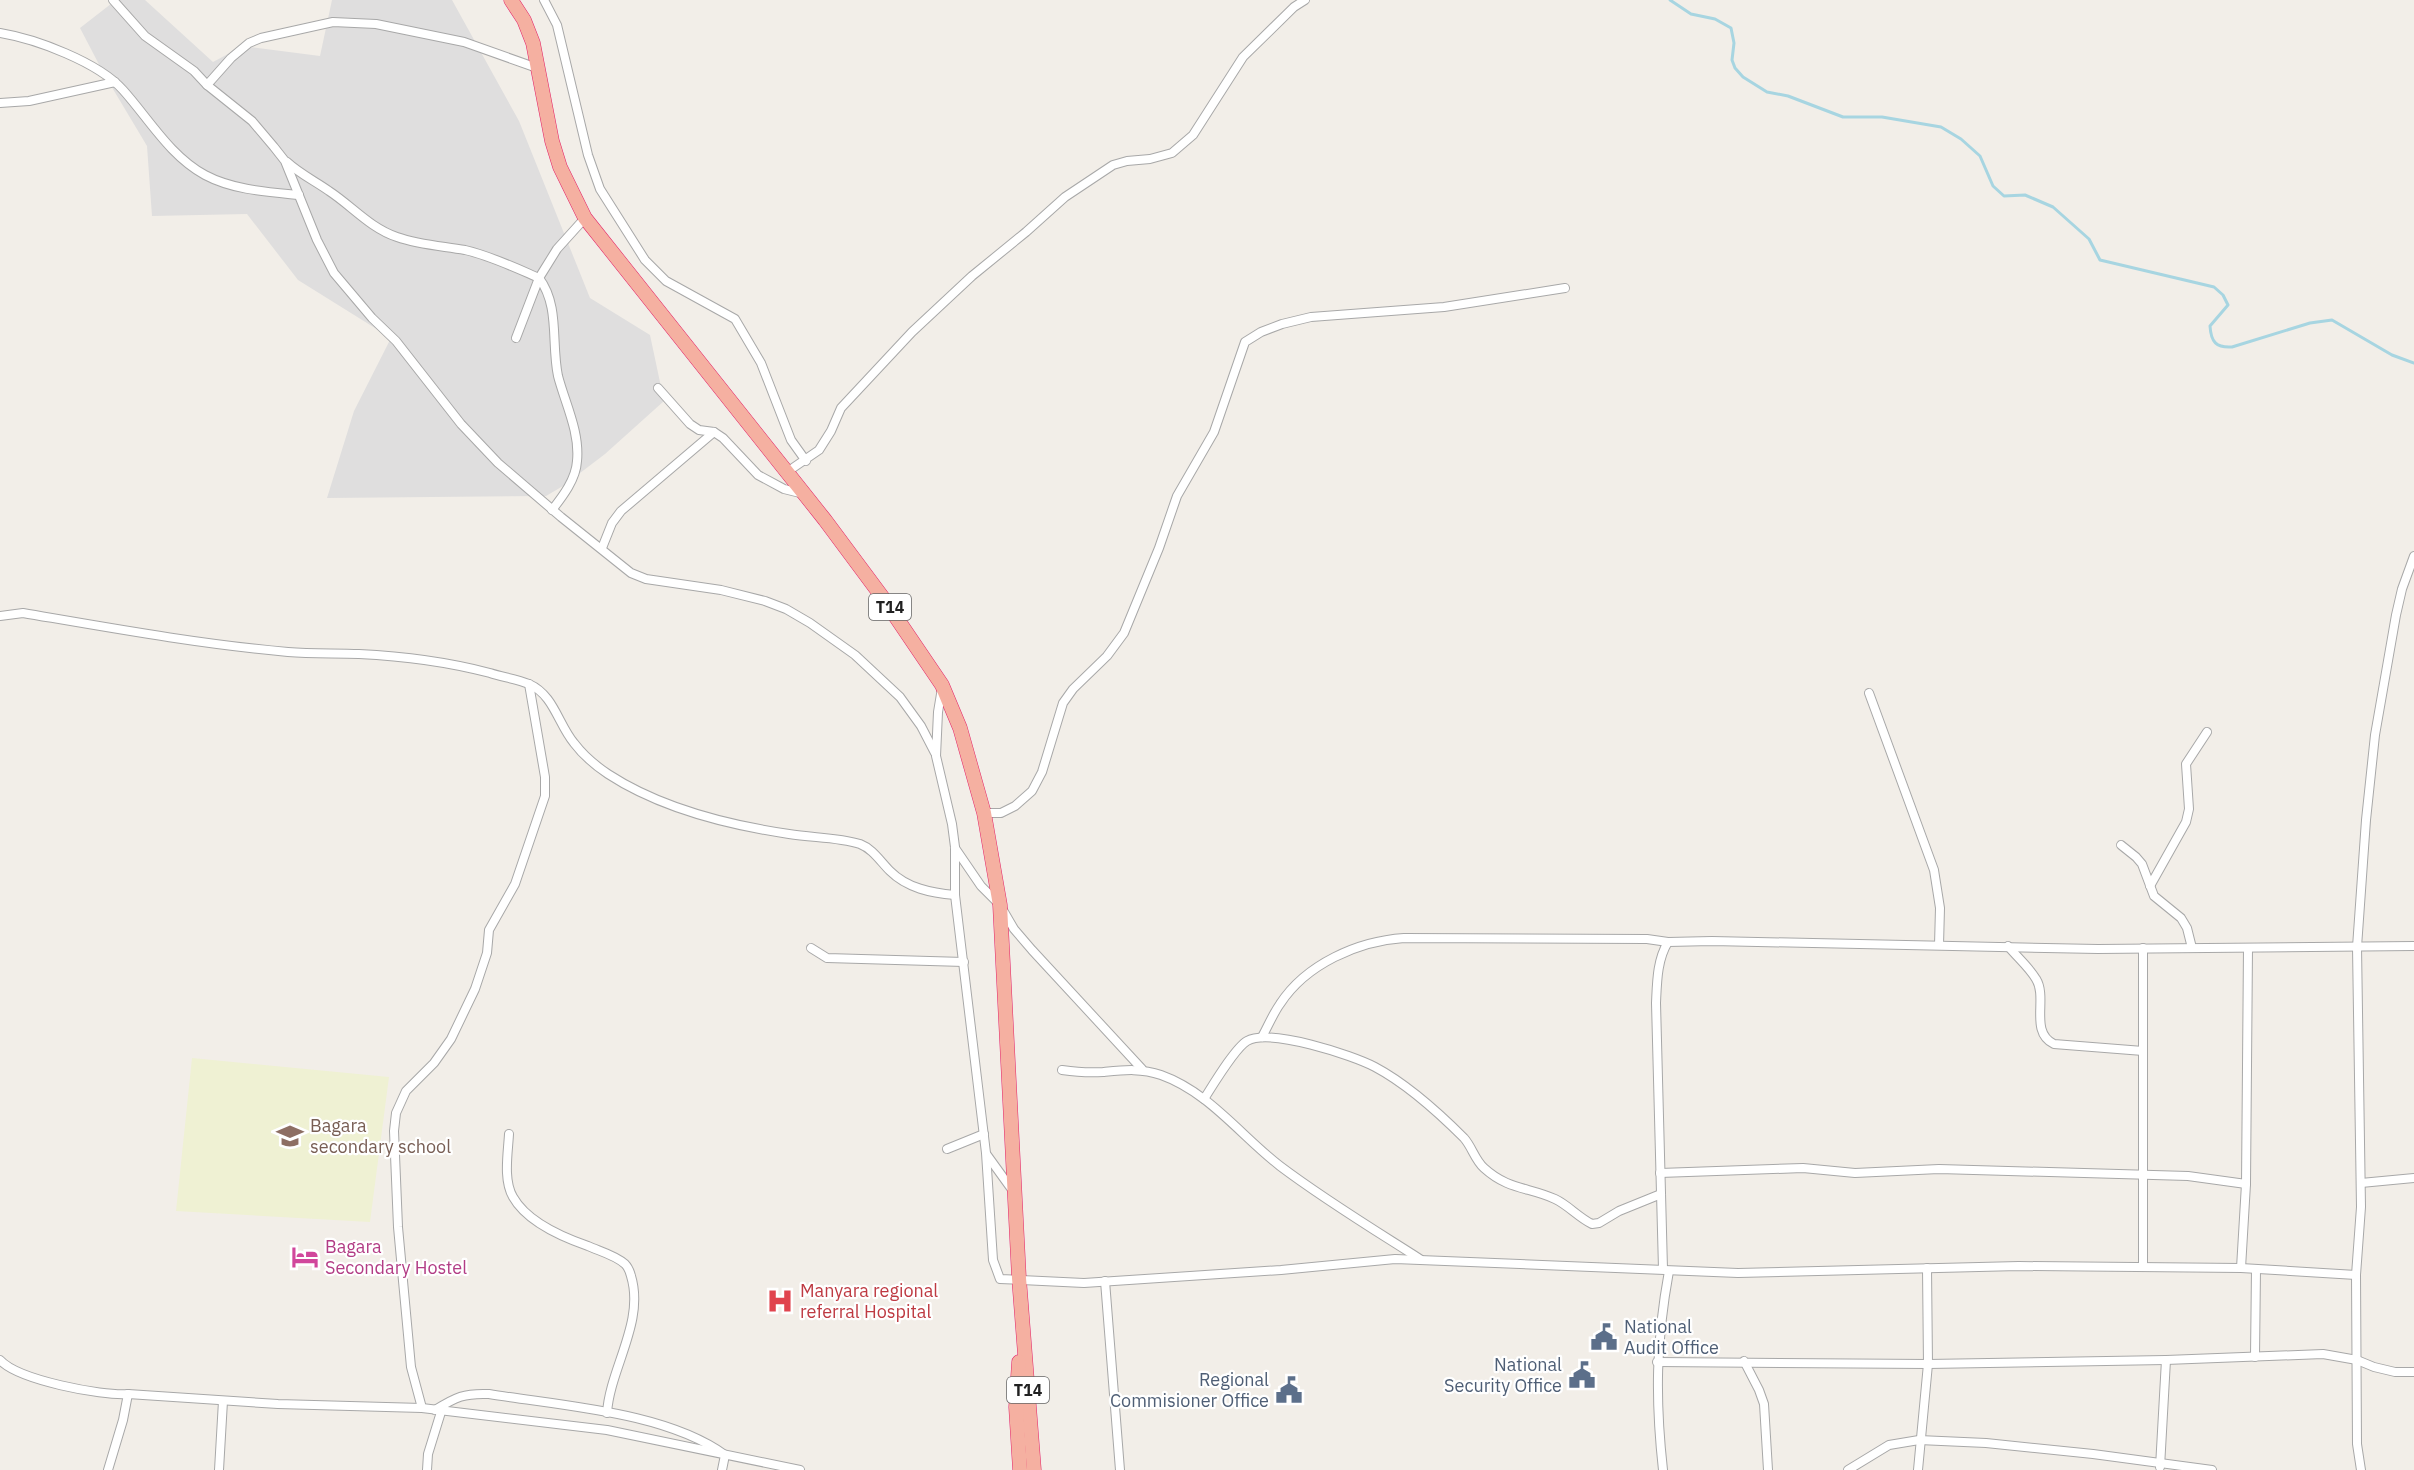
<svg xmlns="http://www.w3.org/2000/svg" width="2414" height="1470" font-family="'IBM Plex Sans',sans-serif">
<rect width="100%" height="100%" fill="#f2eee8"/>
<polygon fill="#dfdede" points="116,0 145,0 213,62 243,46 320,56 332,0 452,0 519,121 590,298 650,335 664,401 605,454 563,486 546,496 327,498 354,411 391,338 298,280 247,214 152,216 147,146 104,74 80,28"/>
<polygon fill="#eff1d3" points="192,1058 389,1077 370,1222 176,1211"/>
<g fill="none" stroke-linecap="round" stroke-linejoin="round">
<path stroke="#a7d5e1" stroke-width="3" d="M1670,0L1691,14L1715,19L1731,28L1734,43L1732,60L1735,68L1743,77L1767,92L1788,96L1843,117H1882L1941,127L1961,139L1980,156L1993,186L2004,196L2025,195L2053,207L2089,239L2100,260L2214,287L2223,295L2228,305L2210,326C2211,342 2216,348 2232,347L2310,323L2332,320L2392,355L2414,363"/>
<defs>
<g id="minor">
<polyline points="113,0 145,36 194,71 207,85 252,121 274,147 285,161 317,240 334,273 372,318 396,341 461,424 498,463 561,517 631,573 646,579 721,590 765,601 786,609 810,623 855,655 900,697 921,726 935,753"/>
<polyline points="544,0 557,25 588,155 600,189 645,260 666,281 735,319 761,363 791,440 806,461"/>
<path d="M0,33C36,39 98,62 123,90C149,119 170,156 205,175C233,190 268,192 299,195"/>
<polyline points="207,85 231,58 249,43 261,38 333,22 376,24 464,42 540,69"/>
<polyline points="0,103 29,101 115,82"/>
<path d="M287,162C300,174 315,181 329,191C352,206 370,228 397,237C420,245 442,246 465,250C491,256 516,268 539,278C560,306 551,343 558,376C565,403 580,432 577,461C576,479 563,496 552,510"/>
<polyline points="516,338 539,278 557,249 585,218"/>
<polyline points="658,388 690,424 699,430 714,432 723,438 758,475 784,489 804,494"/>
<polyline points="787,472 819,450 831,431 841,408 912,332 972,276 1026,232 1065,197 1113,165 1127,161 1150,159 1172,153 1193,135 1243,57 1294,7 1305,0"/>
<polyline points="602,548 612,523 621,511 714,432"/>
<path d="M0,616L23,613C111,628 199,644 288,652C312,654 336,653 359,654C402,656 448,662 490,673C502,677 517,679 529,684C554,695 558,724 574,743C583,755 596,766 608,774C660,808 728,825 789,834C813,838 837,837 860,844C873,849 880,861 890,871C907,888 931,893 955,895"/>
<polyline points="942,688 938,712 936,756 952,824 955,847 955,895 986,1153 993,1260 1000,1279 1084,1283 1281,1270 1395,1259 1738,1273 2019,1266 2241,1268 2356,1275"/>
<polyline points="1869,693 1934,870 1940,908 1939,945"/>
<polyline points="984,813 1001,813 1015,806 1032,791 1042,772 1063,703 1073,689 1107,656 1124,633 1159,548 1177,496 1214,432 1245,342 1261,332 1282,324 1311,317 1444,307 1565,288"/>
<polyline points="2121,845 2136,857 2142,864 2154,896 2181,918 2187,928 2192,948"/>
<polyline points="955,848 981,886 1000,905 1014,929 1032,950 1142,1069"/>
<polyline points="2150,886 2186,822 2189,809 2186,764 2207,732"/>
<path d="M2008,946C2017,957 2029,967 2036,979C2048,998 2029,1032 2054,1044L2143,1051"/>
<polyline points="811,948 827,958 964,962"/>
<path d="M1262,1037C1268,1026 1273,1014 1280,1004C1306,964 1358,941 1404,938L1647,939L1668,942"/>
<path d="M1062,1070C1076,1072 1089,1073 1103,1072C1124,1070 1141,1068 1161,1075C1209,1092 1241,1136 1280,1166C1325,1200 1373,1229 1420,1259"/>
<path d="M1204,1099C1213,1085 1235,1048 1247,1041C1270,1028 1352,1055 1375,1067C1407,1084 1438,1112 1464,1138C1472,1147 1475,1160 1484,1168C1508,1190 1529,1187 1555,1199C1568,1205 1578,1217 1592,1224L1599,1223L1619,1211L1661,1194"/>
<path d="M509,1134C508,1153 503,1180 513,1197C527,1222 562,1237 588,1246C599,1251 615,1255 625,1264C627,1266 630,1272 631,1276C645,1322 610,1368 607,1413"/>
<polyline points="947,1149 984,1134"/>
<polyline points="987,1155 1013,1191"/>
<polyline points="1660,1173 1803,1168 1855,1173 1939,1169 2188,1176 2246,1184"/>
<polyline points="2361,1183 2414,1178"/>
<polyline points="2143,1267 2143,948"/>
<polyline points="2241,1268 2246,1184 2248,948"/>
<path d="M1663,1269L1656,1003C1657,982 1657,960 1668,942L1712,941L2098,949L2414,946"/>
<polyline points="1105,1281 1120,1470"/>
<polyline points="2255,1357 2256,1269"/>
<path d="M0,1360C18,1380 101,1396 128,1394L278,1404L422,1408L607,1430L800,1470"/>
<polyline points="1744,1361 1759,1390 1764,1404 1768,1470"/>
<polyline points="1657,1362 1928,1364 2166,1360 2323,1354 2357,1360 2374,1367 2395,1372 2414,1372"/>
<polyline points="422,1408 411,1367 398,1227 394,1131 396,1113 406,1091 434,1063 451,1039 475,989 487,953 489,930 515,884 545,796 545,777 529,684"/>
<path d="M435,1410C456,1397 464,1393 489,1394C562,1406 666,1412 725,1455L722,1470"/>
<polyline points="2160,1467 2166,1360"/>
<polyline points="108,1470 123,1420 128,1394"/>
<polyline points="219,1470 223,1401"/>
<polyline points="427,1470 428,1454 441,1412"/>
<path d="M1663,1470C1655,1398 1656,1342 1669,1271"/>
<polyline points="1848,1470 1889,1445 1919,1440 1986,1443 2093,1454 2212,1470"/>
<polyline points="1918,1470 1928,1364 1927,1268"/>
<polyline points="2361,1470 2357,1444 2356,1275 2361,1207 2357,947 2366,820 2375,735 2396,615 2402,589 2414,556"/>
</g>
<g id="trunk">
<polyline points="511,0 524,20 533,43 552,141 560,167 585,218 825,520 883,598 942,685 960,728 984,813 1000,905 1019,1278 1034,1470"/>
<polyline points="1019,1362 1016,1407 1020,1470"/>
</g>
</defs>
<use href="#minor" stroke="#a8a8a8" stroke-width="10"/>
<use href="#trunk" stroke="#e32269" stroke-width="15"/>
<use href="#minor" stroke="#fff" stroke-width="8"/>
<use href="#trunk" stroke="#f5b0a1" stroke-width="14"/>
</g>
<defs>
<symbol id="school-bare" viewBox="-9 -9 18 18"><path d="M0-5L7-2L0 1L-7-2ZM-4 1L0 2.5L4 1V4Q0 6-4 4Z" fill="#8d6e63" stroke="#fff" stroke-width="2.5" paint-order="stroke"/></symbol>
<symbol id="hotel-bare" viewBox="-9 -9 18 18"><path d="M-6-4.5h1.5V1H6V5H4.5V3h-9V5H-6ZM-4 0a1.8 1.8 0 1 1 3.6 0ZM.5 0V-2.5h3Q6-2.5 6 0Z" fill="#d1479c" stroke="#fff" stroke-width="2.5" paint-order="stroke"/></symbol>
<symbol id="hospital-bare" viewBox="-9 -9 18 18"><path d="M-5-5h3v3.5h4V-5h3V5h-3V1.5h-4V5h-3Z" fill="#e0444e" stroke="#fff" stroke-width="2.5" paint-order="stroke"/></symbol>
<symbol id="civic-bare" viewBox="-9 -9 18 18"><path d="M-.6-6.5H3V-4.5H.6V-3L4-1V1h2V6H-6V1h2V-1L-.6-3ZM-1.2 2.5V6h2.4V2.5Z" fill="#5c6f8a" stroke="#fff" stroke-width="2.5" paint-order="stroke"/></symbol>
</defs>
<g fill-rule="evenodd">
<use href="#school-bare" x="271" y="1117" width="38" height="38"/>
<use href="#hotel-bare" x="286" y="1238" width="38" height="38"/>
<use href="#hospital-bare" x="761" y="1282" width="38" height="38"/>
<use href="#civic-bare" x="1585" y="1318" width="38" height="38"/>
<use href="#civic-bare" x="1563" y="1356" width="38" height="38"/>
<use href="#civic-bare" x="1270" y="1371" width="38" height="38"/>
</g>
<g text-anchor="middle" stroke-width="4.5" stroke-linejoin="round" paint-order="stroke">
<g fill="#fff" stroke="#646464" stroke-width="1.5">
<rect x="869" y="594" width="42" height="26" rx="4.5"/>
<rect x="1007" y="1377" width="42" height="26" rx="4.5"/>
</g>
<g font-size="16" font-weight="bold" fill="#212121">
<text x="890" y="613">T14</text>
<text x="1028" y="1396">T14</text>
</g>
<g font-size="18" fill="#785e54" stroke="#fff" text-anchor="start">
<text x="310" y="1132">Bagara<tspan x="310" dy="21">secondary school</tspan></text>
</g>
<g font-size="18" fill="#b23c85" stroke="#fff" text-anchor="start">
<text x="325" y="1253">Bagara<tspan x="325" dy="21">Secondary Hostel</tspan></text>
</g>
<g font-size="18" fill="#be3a42" stroke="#fff" text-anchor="start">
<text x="800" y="1297">Manyara regional<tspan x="800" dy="21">referral Hospital</tspan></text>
</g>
<g font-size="18" fill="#4e5e75" stroke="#fff" text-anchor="end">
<text x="1624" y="1333" text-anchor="start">National<tspan x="1624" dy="21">Audit Office</tspan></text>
<text x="1562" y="1371">National<tspan x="1562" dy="21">Security Office</tspan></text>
<text x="1269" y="1386">Regional<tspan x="1269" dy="21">Commisioner Office</tspan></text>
</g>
</g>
</svg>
